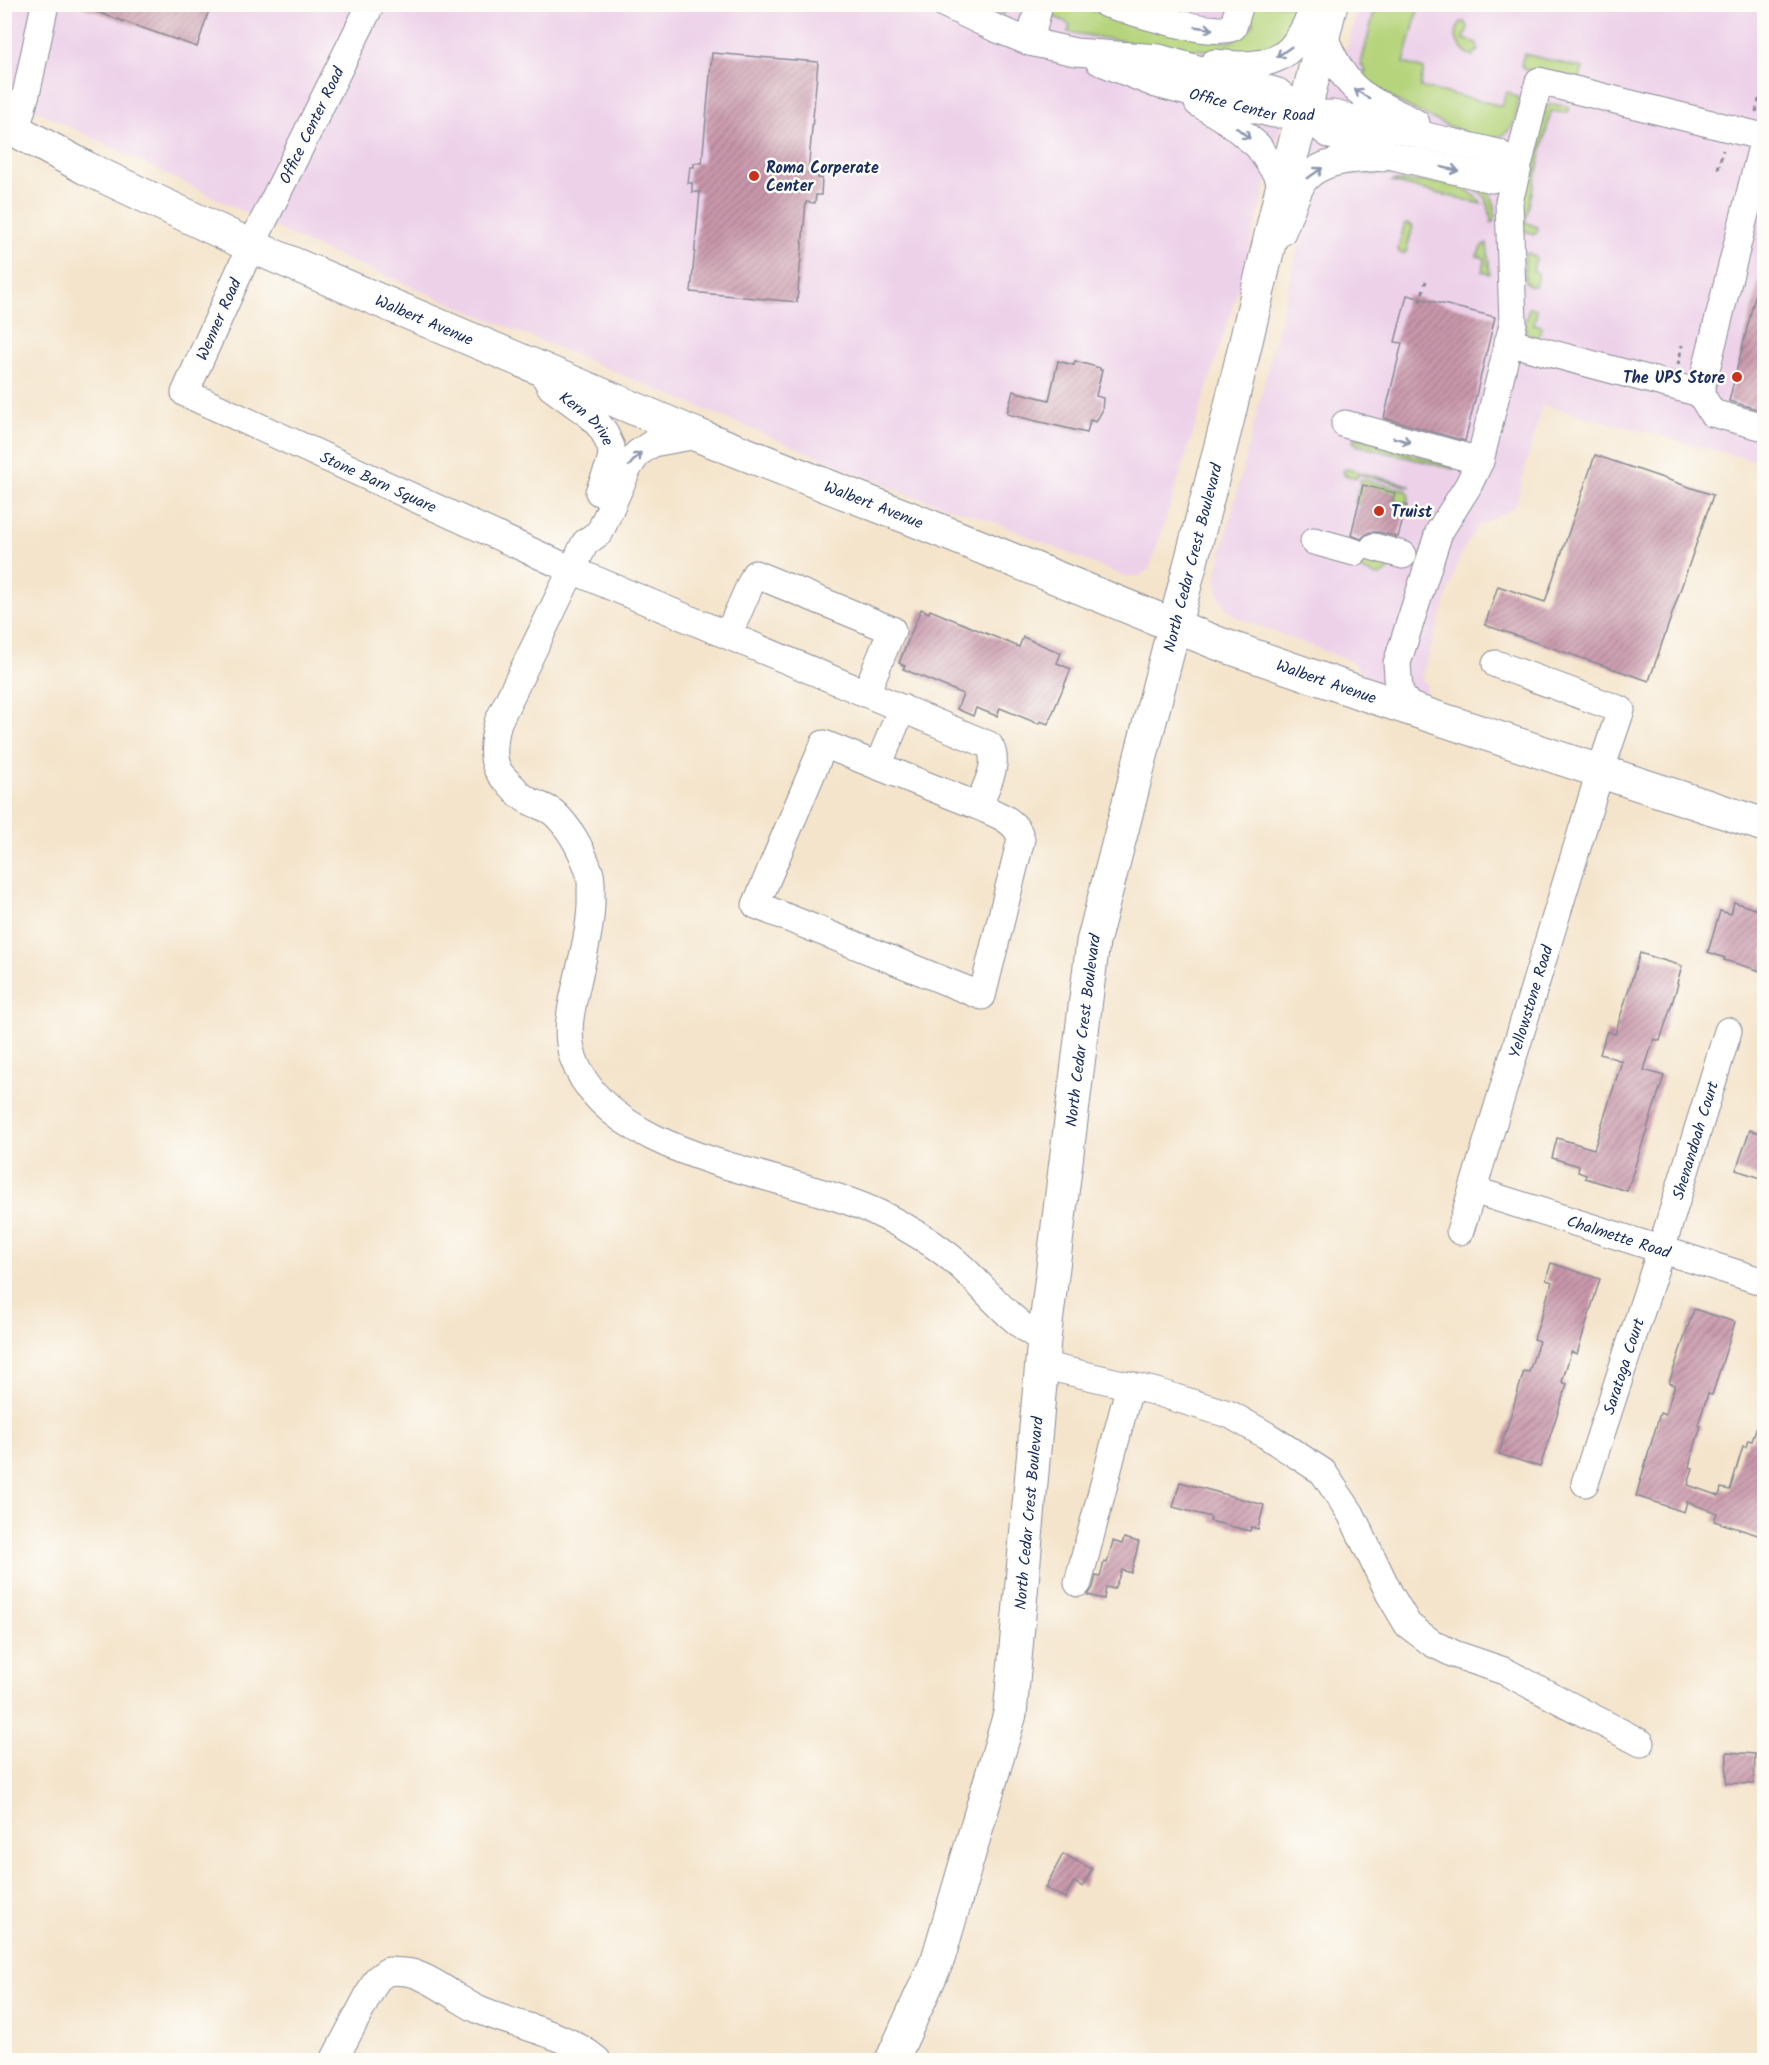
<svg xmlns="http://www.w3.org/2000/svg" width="1769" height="2065" font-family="Kalam,sans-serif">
<defs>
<pattern id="building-hatch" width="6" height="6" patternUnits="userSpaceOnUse" patternTransform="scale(1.5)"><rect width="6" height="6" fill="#c997aa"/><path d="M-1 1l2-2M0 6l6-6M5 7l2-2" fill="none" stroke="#a27c8e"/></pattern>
</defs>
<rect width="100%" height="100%" fill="#fdfcf7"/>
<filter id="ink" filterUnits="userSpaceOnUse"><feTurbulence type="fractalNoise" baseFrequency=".0167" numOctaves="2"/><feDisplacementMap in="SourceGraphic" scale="12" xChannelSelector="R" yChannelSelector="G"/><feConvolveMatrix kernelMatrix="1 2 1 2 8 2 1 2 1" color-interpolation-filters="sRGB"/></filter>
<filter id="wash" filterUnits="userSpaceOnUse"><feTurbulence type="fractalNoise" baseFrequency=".008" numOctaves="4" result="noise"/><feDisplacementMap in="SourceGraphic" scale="24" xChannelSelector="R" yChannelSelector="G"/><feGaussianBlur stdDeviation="1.35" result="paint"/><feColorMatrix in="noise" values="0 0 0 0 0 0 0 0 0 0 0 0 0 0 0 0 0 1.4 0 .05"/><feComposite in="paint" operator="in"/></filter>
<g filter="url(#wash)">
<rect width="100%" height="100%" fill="#f4e4cb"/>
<g fill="#edd1e9">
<polygon points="80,4 1302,5 1298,21 1297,63 1246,264 1155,553 1149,569 1139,576 1123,576 987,519 912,496 309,244 5,95 4,5 71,5 78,8"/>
<polygon points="1358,5 1764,5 1764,463 1542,405 1515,507 1478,526 1461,553 1421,678 1427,686 1421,703 1374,684 1350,661 1236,617 1227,609 1220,598 1216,585 1217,571 1310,199 1310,155 1330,79 1348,44"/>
</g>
<g fill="#b5d47b" stroke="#68826c" stroke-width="1.5">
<polygon points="977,5 1014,5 1006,9 1003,15"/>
<path d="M1057,5H1069L1227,42L1237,39L1243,26L1251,27L1254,24L1251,16L1246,13V5H1302L1298,21L1273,49L1270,45L1266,47L1264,53L1162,48L1068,32L1070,26C1064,19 1057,18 1049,17L1050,12Z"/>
<path d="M1376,5H1419L1404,63L1424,69L1420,87L1502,106L1506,93L1509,92L1518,98C1519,105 1517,110 1516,116C1513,126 1506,137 1495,138C1468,142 1395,99 1368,86L1359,79L1366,71L1361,64Z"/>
<path d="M1461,22H1465L1468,27L1464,39L1477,43L1478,50L1472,56C1458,50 1451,35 1461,22Z"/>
<polygon points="1524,54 1583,68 1579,80 1575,81 1524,69 1521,65"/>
<polygon points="1551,104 1567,106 1569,109 1566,113 1551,111 1525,222 1537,227 1538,231 1534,235 1525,231 1522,227 1520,208 1546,107"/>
<path d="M1348,169C1386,173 1426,174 1464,182C1470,184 1477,184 1482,187C1494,194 1496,207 1495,220L1491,223C1490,212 1489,201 1481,193C1460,174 1378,175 1348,173Z"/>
<path d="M1393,181C1420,182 1466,178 1482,204L1392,182Z"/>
<polygon points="1407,223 1413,226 1406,252 1403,254 1399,252 1398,249 1404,226"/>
<polygon points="1487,244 1490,274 1482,272 1485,258 1477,256 1482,246"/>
<polygon points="1527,253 1533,255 1536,258 1533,271 1538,273 1535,286 1531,286 1525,282 1524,258"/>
<polygon points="1529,308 1537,309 1534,324 1542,326 1537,339 1526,334 1525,323"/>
<polygon points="1355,437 1456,467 1453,469 1357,445 1353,441"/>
<polygon points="1347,469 1405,484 1411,487 1358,474 1357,478 1344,475 1343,470"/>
<polygon points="1361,479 1406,490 1409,494 1407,505 1393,502 1395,493 1364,485 1359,504 1355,503"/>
<polygon points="1325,549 1386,565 1389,567 1389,570 1381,576 1374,575 1324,554"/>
</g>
<g id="blocks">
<g fill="url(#building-hatch)">
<polygon points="82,4 211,4 197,47 82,7"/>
<polygon points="712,53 818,62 808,173 818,173 818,178 822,178 821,195 816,195 815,203 806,202 797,302 691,292 700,192 692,192 692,183 688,183 690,167 694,167 694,163 702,163"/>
<polygon points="1759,280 1764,281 1764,411 1729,401"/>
<polygon points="1407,295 1495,317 1465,441 1384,418 1402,343 1395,342"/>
<polygon points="1058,361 1074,365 1075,361 1100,368 1100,370 1102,370 1096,396 1103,398 1102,411 1096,422 1090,420 1087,433 1007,414 1013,391 1049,400"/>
<polygon points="1595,455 1713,495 1649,681 1485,625 1498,586 1545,602"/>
<polygon points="1363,485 1395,493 1393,502 1407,505 1398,537 1378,532 1369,532 1361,539 1351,535"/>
<polygon points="921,609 929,613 930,610 1019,647 1023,637 1061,653 1057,663 1071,669 1048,724 1040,721 1039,724 1000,708 997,716 976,708 973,716 957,709 963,694 903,669 905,666 899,663"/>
<polygon points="1734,902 1764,912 1764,972 1724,960 1725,958 1708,952 1720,911 1731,914"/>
<polygon points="1640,953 1682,966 1677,983 1678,984 1660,1041 1654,1039 1644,1070 1664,1076 1627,1191 1585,1178 1586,1175 1578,1172 1579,1166 1552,1158 1557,1138 1594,1149 1622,1061 1600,1054 1607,1031 1615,1034"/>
<polygon points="1750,1130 1764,1134 1764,1166 1761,1178 1736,1170"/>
<polygon points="1551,1263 1600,1279 1577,1354 1571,1352 1562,1382 1567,1384 1540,1467 1499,1454 1524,1371 1529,1372 1539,1341 1534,1339 1552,1282 1546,1280"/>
<polygon points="1694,1309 1735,1322 1712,1395 1708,1394 1698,1425 1701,1426 1691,1459 1689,1467 1693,1468 1688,1485 1719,1496 1721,1488 1730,1490 1743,1446 1746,1447 1748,1440 1752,1441 1761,1413 1764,1414 1764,1537 1714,1521 1717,1513 1687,1502 1684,1512 1636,1496 1660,1413 1665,1415 1675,1385 1669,1383"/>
<polygon points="1180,1482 1264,1505 1258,1529 1251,1527 1250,1531 1210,1521 1211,1517 1173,1507"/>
<polygon points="1124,1538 1139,1542 1131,1573 1122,1570 1114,1589 1106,1587 1104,1599 1088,1595 1093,1588 1096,1576 1100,1577 1104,1562 1107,1563 1113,1541 1122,1544"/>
<polygon points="1727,1752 1755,1754 1754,1784 1726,1783"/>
<polygon points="1063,1854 1092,1869 1083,1887 1074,1882 1065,1898 1045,1888"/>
</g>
</g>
</g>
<g filter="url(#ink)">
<use href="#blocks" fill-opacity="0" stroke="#888a94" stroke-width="1.5"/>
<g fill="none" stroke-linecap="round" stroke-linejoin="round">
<defs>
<g id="minor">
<path id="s1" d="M371,4L251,246L185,393L572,570L989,745C1001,763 985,788 978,806L878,766L902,708"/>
<polyline points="945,4 995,28 1030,42 1075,52 1159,58 1278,92 1328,134 1393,156 1492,179 1517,171"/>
<path d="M1106,4C1133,11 1210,38 1233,27L1240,4"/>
<path d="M1323,34C1347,94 1361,95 1416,123"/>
<polyline points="1030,42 1039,4"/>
<path id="s2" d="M1099,61L1156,84L1273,114H1333L1498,153L1517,171"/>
<path d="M1214,63C1237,66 1272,68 1290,49C1301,38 1309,19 1316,4"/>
<polyline points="1198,103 1229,122 1258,146 1283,184"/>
<polyline points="16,130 27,90 45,4"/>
<path d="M1282,232C1288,219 1297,189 1305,179C1324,158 1355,160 1381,157"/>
<polyline points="1508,342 1700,393 1712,413 1764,427"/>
<path id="s3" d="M541,370L551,387L591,416L603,430L611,447L612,455L609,467L599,492"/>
<polyline points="1700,393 1764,138"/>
<polyline points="1345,424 1480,461"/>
<path d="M697,435L653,443L638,453L628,468L600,532L585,543L498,722C494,738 490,758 499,772C502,777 508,782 512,786C516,791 521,796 526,799C535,805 548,807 555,814C570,828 582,851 589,871C592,878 591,886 591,894C592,921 585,948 579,974C573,1002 564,1029 573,1057C609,1164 796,1171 884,1216C908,1228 935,1244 956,1262C986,1288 1008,1321 1044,1340"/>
<polyline points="1314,541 1354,552"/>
<polyline points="1374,547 1403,555"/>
<polyline points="728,635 755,574 892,630 866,693"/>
<polyline points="1416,711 1406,702 1399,690 1397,663 1439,532 1468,486 1480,461 1513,324 1509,202 1539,81 1764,137"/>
<path d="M878,766L824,744L756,905L982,996L1021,839C1016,819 995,814 978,806"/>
<path id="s4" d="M1473,1190L1764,1282"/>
<path id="s5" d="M1460,1231L1600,772L1621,710L1496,664"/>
<polyline points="1041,1365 1153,1391 1231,1415 1266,1435 1323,1472 1351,1514 1389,1593 1408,1625 1432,1643 1454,1654 1504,1671 1641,1743"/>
<path id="s6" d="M1585,1483L1661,1250L1728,1031"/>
<polyline points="1078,1583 1130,1385"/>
<path d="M334,2060L377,1979L388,1971C396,1972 407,1971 415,1974C439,1982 457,2000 479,2010C518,2027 564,2032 597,2060"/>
</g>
<g id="major">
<path id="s7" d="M4,124L86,168L251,246L697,435L912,519L1217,643L1358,692L1764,825"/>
<path id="s8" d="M892,2060L938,1959L1010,1714L1044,1340L1093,942L1227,422L1283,184L1304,113L1331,4"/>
</g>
</defs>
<use href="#minor" stroke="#888a94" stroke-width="29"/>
<use href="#major" stroke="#888a94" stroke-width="35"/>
<g stroke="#888a94" stroke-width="3" stroke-dasharray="4.5 4.5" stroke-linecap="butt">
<polyline points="1756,112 1760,95"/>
<polyline points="1718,169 1723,150"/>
<polyline points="1420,302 1426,281"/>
<polyline points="1678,365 1682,345"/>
</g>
<use href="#minor" stroke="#fff" stroke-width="27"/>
<use href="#major" stroke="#fff" stroke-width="33"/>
</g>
<defs><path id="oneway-shaft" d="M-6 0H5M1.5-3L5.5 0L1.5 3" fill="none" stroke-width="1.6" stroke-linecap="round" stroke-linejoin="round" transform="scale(1.5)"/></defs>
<g stroke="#8d97ae">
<use href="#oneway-shaft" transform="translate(1204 28) rotate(8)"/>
<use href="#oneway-shaft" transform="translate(1284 52) rotate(145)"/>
<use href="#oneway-shaft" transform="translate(1362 94) rotate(-147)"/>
<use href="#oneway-shaft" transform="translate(1243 133) rotate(39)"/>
<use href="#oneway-shaft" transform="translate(1450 169) rotate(13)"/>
<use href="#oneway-shaft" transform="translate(1315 173) rotate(-35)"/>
<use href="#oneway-shaft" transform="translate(1402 440) rotate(16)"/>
<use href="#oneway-shaft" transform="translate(635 459) rotate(-49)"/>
</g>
</g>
<g fill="#c8321e" stroke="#fdfcf7" stroke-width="2">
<circle cx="754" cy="176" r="6"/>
<circle cx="1737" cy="377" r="6"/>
<circle cx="1379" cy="511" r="6"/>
</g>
<g text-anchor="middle" stroke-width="5" stroke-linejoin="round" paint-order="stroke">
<g font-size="16" fill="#1b2f5e" stroke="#fdfcf7">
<text dy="6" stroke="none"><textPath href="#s2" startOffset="160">Office Center Road</textPath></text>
<text transform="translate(311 125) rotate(-64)" y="6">Office Center Road</text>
<text transform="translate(218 319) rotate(-66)" y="6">Wenner Road</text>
<text dy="6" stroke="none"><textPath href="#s7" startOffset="464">Walbert Avenue</textPath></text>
<text dy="6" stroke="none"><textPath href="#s3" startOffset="68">Kern Drive</textPath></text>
<text dy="6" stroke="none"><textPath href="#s1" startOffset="644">Stone Barn Square</textPath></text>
<text dy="6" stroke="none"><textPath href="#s7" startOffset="950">Walbert Avenue</textPath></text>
<text dy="6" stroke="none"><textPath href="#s8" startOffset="1540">North Cedar Crest Boulevard</textPath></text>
<text dy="6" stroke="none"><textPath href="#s7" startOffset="1436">Walbert Avenue</textPath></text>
<text dy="6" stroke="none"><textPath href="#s5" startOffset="240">Yellowstone Road</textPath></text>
<text dy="6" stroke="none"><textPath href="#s8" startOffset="1054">North Cedar Crest Boulevard</textPath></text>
<text dy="6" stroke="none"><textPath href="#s6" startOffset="360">Shenandoah Court</textPath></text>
<text dy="6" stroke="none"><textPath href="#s4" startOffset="153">Chalmette Road</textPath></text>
<text dy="6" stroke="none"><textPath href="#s6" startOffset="123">Saratoga Court</textPath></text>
<text dy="6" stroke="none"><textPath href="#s8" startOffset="568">North Cedar Crest Boulevard</textPath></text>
</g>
<g font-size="16" font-weight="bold" fill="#1b2f5e" stroke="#fdfcf7" text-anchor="start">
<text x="766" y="173">Roma Corperate<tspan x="766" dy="18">Center</tspan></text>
<text x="1725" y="383" text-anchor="end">The UPS Store</text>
<text x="1391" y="517">Truist</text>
</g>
</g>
<rect width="1769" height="2065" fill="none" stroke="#fdfcf7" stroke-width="24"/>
</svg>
